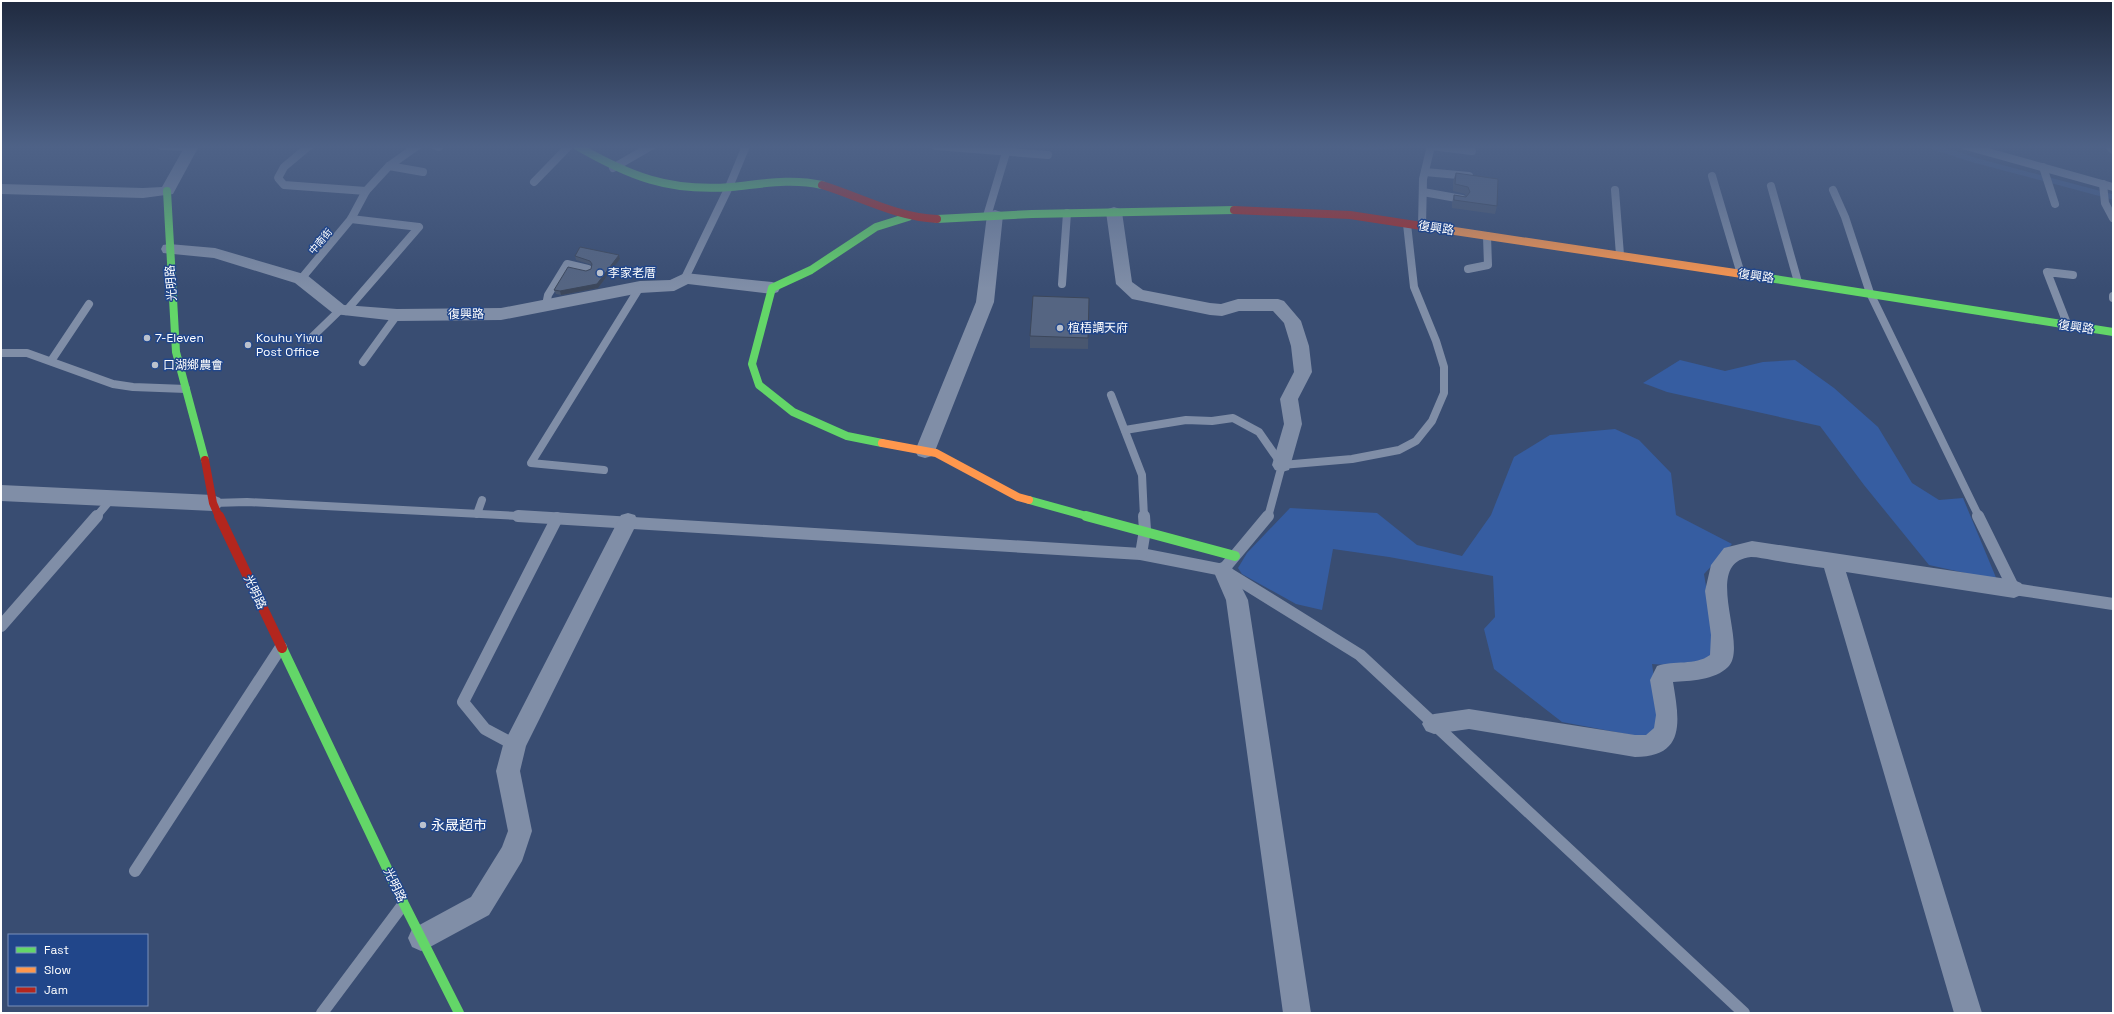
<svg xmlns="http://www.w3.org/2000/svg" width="2114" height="1014" font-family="'Space Grotesk','Noto Sans TC',sans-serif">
<rect width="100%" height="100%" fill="#394d72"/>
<g fill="#365da1">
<polygon points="1680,360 1725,371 1763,362 1795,360 1834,388 1878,427 1912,483 1939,500 1963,498 1997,580 1929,565 1864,485 1820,426 1667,392 1643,383"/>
<polygon points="1615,429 1639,440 1671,473 1676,515 1732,544 1704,574 1715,641 1711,656 1695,667 1652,664 1662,731 1648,738 1562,722 1494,669 1484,629 1495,617 1493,576 1389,557 1333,549 1322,610 1296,604 1242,574 1238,568 1247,553 1290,508 1377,513 1417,545 1462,556 1491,515 1514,457 1550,435"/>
</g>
<polygon fill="#405b8b" points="1338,146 1406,146 1406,147 1364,151"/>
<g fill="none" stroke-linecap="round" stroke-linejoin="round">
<polyline stroke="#405b8b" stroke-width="5" points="1931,146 1974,160 2113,197"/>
<g stroke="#808ea7" stroke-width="8">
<polyline points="161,146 191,147"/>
<polyline points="309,146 284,167 278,178 284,185 366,191"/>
<polyline points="436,146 439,147"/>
<polyline points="936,146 1048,155"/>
<polyline points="1431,146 1472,151"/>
<polyline points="1966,146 2113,187"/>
<polyline points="2109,146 2113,150"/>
<polyline points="389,166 423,172"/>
<polyline points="2043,167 2055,204"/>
<polyline points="613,168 651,146"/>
<polyline points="1425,172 1469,176"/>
<polyline points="1712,176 1741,274"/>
<polyline points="534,182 569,146"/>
<polyline points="2103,184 2105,203 2113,218"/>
<polyline points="1771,186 1798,282"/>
<polyline points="1615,190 1620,255"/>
<polyline points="1833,190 1845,217 1870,293 1979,517"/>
<polyline points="1423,192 1462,199"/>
<polyline points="987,216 1008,146"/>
<polyline points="1422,226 1423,179 1431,146"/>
<polyline points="1468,269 1488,265 1487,236"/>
<polyline points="685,278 729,187 746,146"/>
<polyline points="301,279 351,219 366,191 389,166 417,146"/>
<polyline points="1062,284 1067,213"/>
<polyline points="2113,296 2113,298"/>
<polyline points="546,305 548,295 567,264 588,269"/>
<polyline points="346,311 419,227 351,219"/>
<polyline points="2068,326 2047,272 2073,275"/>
<polyline points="309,340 340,310"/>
<polyline points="1,353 27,353 113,384 133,387 186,389"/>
<polyline points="51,361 89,304"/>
<polyline points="363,362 397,315"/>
<polyline points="1111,395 1142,475 1144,517"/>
<polyline points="1125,430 1186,420 1212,421 1233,418 1259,432 1282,465"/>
<polyline points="604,470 531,463 640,287"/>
<polyline points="213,503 247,502 538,517"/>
<polyline points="477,514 482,500"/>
<polyline points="96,517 112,498"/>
<polyline points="1268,517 1282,465 1352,459 1399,450 1416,441 1432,421 1444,393 1444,367 1436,341 1414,287 1407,224"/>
</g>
<g stroke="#808ea7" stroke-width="12">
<polyline points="518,516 1141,554 1223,570 1360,655 1744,1013"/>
<polyline points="1978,516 2014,589 2113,604"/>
<polyline points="1141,554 1145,530 1144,516"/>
<polyline points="1223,570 1268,516"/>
<polyline points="1,626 97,516"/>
<polyline points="515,745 485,729 463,702 557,518"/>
<polyline points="135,871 281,647"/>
<polyline points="322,1013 402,906"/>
</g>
<g fill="#808ea7" fill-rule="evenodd">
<polygon points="185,146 199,146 173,194 143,198 1,194 1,184 143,188 162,187"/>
<polygon points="1114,207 1120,209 1122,212 1132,282 1143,290 1210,303 1221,304 1238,299 1278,299 1284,301 1301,321 1309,346 1312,372 1298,399 1302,424 1289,470 1282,472 1275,470 1272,465 1284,424 1280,399 1294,372 1291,346 1284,323 1273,311 1239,311 1222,316 1210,315 1132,299 1116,284 1106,212 1108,209"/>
<polygon points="995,210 1001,212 1003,215 994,302 935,451 932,456 925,458 918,456 915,451 976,302 987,215 989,212"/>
<polygon points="169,244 215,248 307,275 344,305 397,309 501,308 640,281 670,280 685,273 772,282 778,284 780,288 778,292 772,294 688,284 674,291 640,293 501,320 397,321 334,314 295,283 214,258 163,253 161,249 163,245"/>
<polygon points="1,485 213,495 220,498 223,503 220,508 213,511 1,501"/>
<polygon points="628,513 635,515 638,521 526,746 520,771 532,831 522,861 489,915 430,947 421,951 412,947 408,938 412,929 471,897 502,847 508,831 496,771 503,745 621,515"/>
<path d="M1752,541L2014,580L2021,583L2025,589L2021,595L2014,598L1846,572L1982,1013H1954L1824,568C1807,566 1790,563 1772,560C1766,559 1758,557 1751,557C1700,562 1750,646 1728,667C1715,680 1690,681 1673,682C1679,719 1687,757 1635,757L1469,729L1434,734L1426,731L1422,724L1426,717L1434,714L1469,709L1635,735H1646L1654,728L1656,715L1650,680L1657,666C1674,660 1695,666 1710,655L1711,635L1705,591L1711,565L1724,548Z"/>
<polygon points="1223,562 1230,564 1248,600 1311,1013 1283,1013 1226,600 1213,570 1216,564"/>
</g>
<g stroke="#63d668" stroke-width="8">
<path d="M577,146C629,176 669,192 731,187C762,184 791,178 822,185"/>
<polyline points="167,191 176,352 205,460"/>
<polyline points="937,219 1032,214 1234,210"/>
<polyline points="1762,277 2113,332"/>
<polyline points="882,443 847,436 793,412 759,385 752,364 772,288 811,270 876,227 908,217"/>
<polyline points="1029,500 1090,517"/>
</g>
<g stroke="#63d668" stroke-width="10">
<polyline points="1086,516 1235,556"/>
<polyline points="282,648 404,904 459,1013"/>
</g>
<g stroke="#ff974d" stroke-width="8">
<polyline points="1448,230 1762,277"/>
<polyline points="882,443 936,453 1018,497 1029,500"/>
</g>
<g stroke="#b3261e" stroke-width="8">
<path d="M822,185C861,197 896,217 937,219"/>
<polyline points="1234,210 1350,215 1448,230"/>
<polyline points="205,460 213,503 219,517"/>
</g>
<polyline stroke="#b3261e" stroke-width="10" points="219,516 282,648"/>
</g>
<g fill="#495770">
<polygon points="1456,173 1497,206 1495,214 1452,208 1452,203 1454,195 1466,197 1465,194 1453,191 1453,181"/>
<polygon points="619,255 620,259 598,288 561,295 556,294 554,290 586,271 591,269 592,265 576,260 575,256"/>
<polygon points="1089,298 1088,349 1030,348 1030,336"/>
</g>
<polygon fill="#3c475b" points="619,255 620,259 598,288 561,295 560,291"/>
<g fill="#556582" stroke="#3c475b">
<polygon points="1456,173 1498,179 1497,206 1454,200 1454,195 1466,197 1470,192 1468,187 1455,184"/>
<polygon points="580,247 619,255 597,284 560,291 554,290 568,267 586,271 591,269 592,264 590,261 575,256"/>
<polygon points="1033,296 1089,298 1088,338 1030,336"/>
</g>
<linearGradient id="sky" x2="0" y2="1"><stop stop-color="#1f2a3f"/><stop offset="0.51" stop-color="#4e6287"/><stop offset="1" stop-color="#4e6287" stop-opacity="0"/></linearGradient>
<rect width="2114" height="288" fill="url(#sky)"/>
<g fill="#bac1ce" stroke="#21468a" stroke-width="1.5">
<circle cx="600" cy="273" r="4"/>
<circle cx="1060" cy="328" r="4"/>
<circle cx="147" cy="338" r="4"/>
<circle cx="248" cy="345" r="4"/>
<circle cx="155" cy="365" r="4"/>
<circle cx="423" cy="825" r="4"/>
</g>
<g text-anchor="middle" stroke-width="3" stroke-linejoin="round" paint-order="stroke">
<g font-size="10" fill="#fff" stroke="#21468a">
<text transform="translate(320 241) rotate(-50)" y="4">中南街</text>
</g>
<g font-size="12" fill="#fff" stroke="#21468a">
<text transform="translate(1436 228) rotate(8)" y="4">復興路</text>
<text transform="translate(1756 276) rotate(8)" y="4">復興路</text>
<text transform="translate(171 283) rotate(-94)" y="4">光明路</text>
<text transform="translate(466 314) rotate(-1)" y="4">復興路</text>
<text transform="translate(2076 327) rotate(8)" y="4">復興路</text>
<text transform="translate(255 592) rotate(65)" y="4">光明路</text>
<text transform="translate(395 885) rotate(64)" y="4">光明路</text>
</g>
<g font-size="12" fill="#fff" stroke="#21468a" text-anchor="start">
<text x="608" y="277">李家老厝</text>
<text x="1068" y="332">椬梧調天府</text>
<text x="155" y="342">7-Eleven</text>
<text x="256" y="342">Kouhu Yiwu<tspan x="256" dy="14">Post Office</tspan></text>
<text x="163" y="369">口湖鄉農會</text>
</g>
<g font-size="14" fill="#fff" stroke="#21468a" text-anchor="start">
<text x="431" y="830">永晟超市</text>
</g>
</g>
<rect width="2114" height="1014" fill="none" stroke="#ffffff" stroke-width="4"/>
<rect x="8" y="934" width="140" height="72" fill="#21468a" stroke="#7a90b9"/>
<rect x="16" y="947" width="20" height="6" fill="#63d668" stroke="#7a90b9"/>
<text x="44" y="954" font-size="12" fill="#ffffff">Fast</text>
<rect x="16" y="967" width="20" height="6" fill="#ff974d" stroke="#7a90b9"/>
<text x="44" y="974" font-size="12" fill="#ffffff">Slow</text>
<rect x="16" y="987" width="20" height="6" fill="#b3261e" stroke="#7a90b9"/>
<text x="44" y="994" font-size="12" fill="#ffffff">Jam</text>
</svg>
